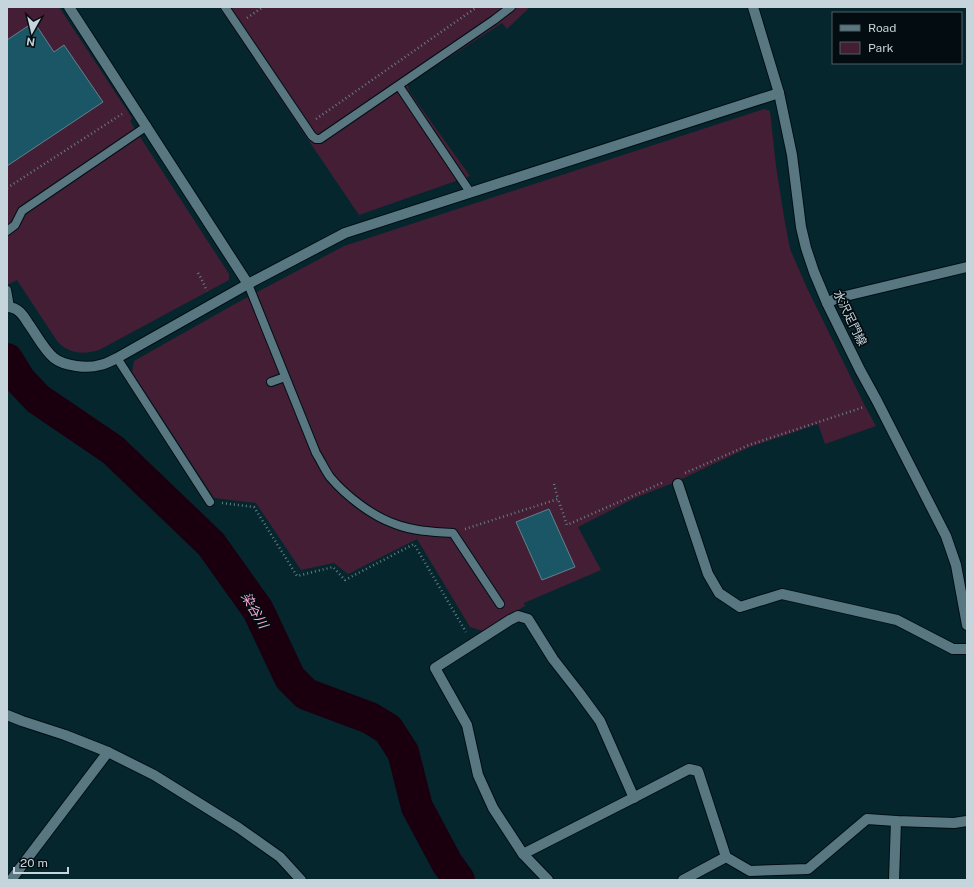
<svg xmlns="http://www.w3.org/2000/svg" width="974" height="887" font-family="'Public Sans','Noto Sans JP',sans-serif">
<rect width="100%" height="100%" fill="#06262e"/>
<g fill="#441e34">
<path d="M7,7H59L132,118L130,121L142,140L229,274V280L99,350C83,355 69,354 57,341L17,280L7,285Z"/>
<polygon points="219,7 527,7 528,9 507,29 502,23 408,84 409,91 470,176 359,215 315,150"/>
<polygon points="764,109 770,111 776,166 784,217 790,249 807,288 865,406 876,426 825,444 818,424 750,447 673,483 635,498 578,527 601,570 524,603 525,606 483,631 470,627 417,539 348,574 334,563 301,570 256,503 214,498 132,372 134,361 233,305 344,246"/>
</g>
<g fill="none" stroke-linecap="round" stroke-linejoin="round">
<polyline stroke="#1a000f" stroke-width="32" points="7,359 20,380 38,399 113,450 211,544 258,610 290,678 306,694 370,718 388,729 403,752 417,807 447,863 459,880"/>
</g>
<g fill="#1b5666" stroke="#61818b">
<polygon points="34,22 54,52 64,45 103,102 7,166 7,40"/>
<polygon points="549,509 575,567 542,580 516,522"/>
</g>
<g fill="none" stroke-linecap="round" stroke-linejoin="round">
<defs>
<g id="lane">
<polyline points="225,7 312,136 316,139 320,139 494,20 511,7"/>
<polyline points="399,86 470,192"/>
<polyline points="7,231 15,225 22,211 147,126"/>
<path d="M248,284L316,453C321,461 325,470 330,477C346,496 372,516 395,524C413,531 433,532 453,533L500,604"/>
<polyline points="7,290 10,307"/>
<polyline points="117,358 210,502"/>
<polyline points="271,382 285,377"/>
</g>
<g id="street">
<polyline points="69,7 248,284"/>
<polyline points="827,303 837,298 967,267"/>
<polyline points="678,484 708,574 719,593 740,607 782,594 897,620 953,649 967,649"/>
<polyline points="7,715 22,721 65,735 108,752 154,775 239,828 280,857 301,880"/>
<polyline points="523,854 637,796 689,769 698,771 726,857 750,871 808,869 867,819 896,821 954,823 967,821"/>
<polyline points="11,880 108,752"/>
<polyline points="548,880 523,854 493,808 478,775 467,725 435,668 510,620 518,616 528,619 553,659 578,691 600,721 634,798"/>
<polyline points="683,880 726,857"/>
<polyline points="894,880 896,821"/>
</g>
<g id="secondary">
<polyline points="753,7 779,93 792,155 801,227 806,248 814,272 827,303 860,370 877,401 946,536 956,565 967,625"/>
<path d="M7,307C18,307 23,315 28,323C36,334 44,350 54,358C64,366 88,369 100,365C106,364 111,361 117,358L248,284L345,233L779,93"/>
</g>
</defs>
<use href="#lane" stroke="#000e14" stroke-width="10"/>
<use href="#street" stroke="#000e14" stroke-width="12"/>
<use href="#secondary" stroke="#000e14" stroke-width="12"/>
<g stroke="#667e85" stroke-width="2.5" stroke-dasharray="1 3" stroke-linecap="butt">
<polyline points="247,18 263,7"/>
<polyline points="316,119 477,7"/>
<polyline points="7,188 122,114"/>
<polyline points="198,273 201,278 207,291"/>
<polyline points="685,473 749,445 864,407"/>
<polyline points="554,484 558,499"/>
<polyline points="222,503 254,507 297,576 333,567 345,580 414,544 466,632"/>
<polyline points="465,529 558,499 567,525 664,482"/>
</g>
<use href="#lane" stroke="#587781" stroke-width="8"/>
<use href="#street" stroke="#587781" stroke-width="10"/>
<use href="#secondary" stroke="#587781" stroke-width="10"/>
</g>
<g text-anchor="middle" stroke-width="3.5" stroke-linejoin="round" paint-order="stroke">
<g font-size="12" fill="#c5d5db" stroke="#030d11">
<text transform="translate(850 318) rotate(64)" y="4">水沢足門線</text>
</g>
<g font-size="13" font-style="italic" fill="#fba9d5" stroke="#030d11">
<text transform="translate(255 610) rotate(59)" y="5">染谷川</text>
</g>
</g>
<rect width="974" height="887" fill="none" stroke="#c5d5db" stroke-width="16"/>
<rect x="832" y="12" width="130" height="52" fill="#030d11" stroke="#515d62"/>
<rect x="840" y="25" width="20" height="6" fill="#587781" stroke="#515d62"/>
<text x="868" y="32" font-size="12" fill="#c5d5db">Road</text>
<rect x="840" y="42" width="20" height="12" fill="#441e34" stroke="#515d62"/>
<text x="868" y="52" font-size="12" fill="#c5d5db">Park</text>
<g transform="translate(32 32) rotate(188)" stroke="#030d11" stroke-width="3" paint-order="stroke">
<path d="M0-3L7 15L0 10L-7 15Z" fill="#c5d5db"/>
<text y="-6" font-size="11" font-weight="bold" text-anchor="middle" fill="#c5d5db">N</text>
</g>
<path d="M14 867v6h54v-6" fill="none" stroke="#c5d5db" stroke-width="2"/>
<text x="20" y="867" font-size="12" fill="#c5d5db" stroke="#030d11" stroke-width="3" paint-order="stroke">20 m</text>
</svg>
